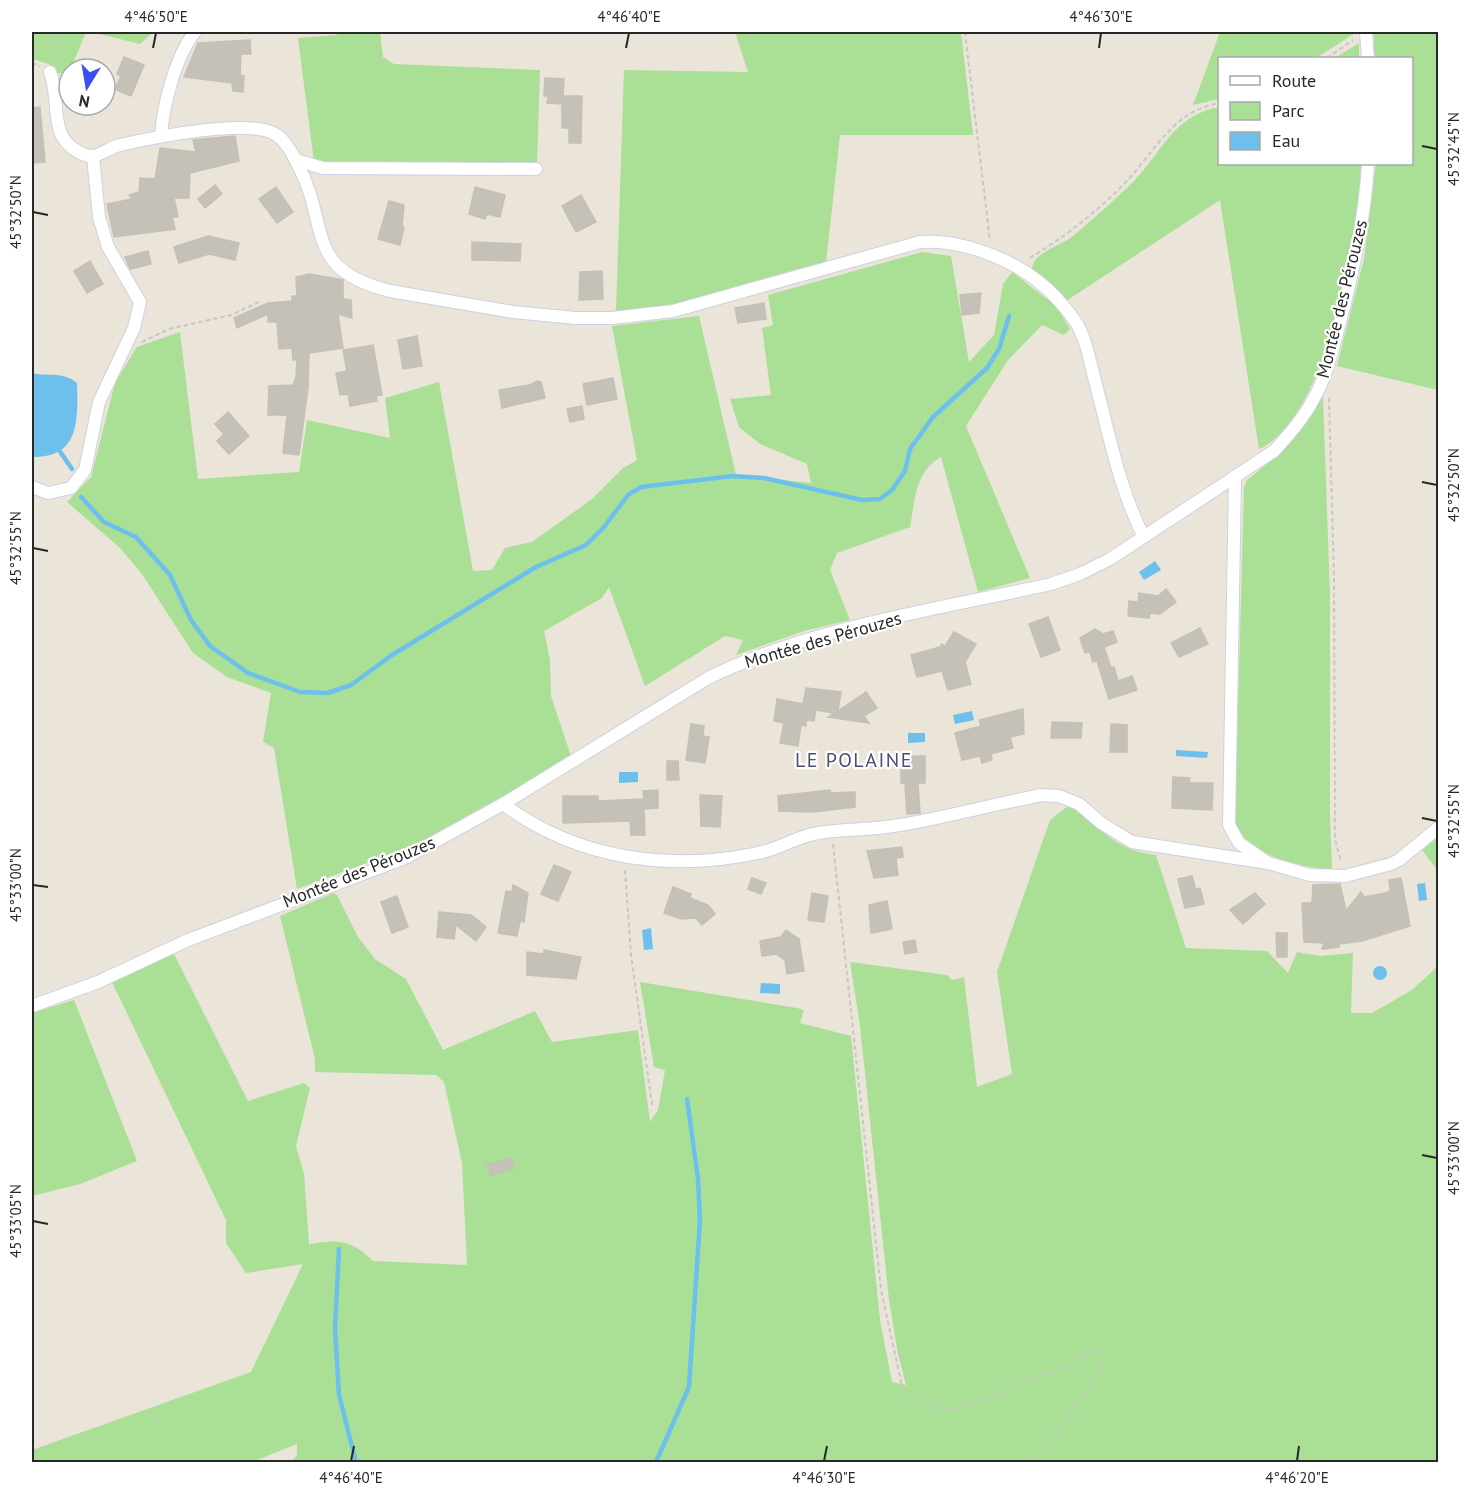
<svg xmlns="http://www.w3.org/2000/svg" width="1470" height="1494" font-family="'PT Sans',sans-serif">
<rect width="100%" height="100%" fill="#eae4d9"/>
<g fill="#a9e096">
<polygon points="32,32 86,32 69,73 55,73 49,64 32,59"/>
<polygon points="91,32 153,32 140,44"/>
<polygon points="338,32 380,32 383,57 394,64 540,70 537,165 314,162 298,38 337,35"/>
<polygon points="735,32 961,32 973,135 840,135 826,263 676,305 616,311 624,70 748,72"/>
<polygon points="1220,32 1357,32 1316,58 1220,58 1219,99 1193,105"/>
<polygon points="1374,32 1438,32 1438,390 1337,366 1364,259 1376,164 1412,164 1412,58 1374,58"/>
<polygon points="1359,43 1359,58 1335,58"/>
<path d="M1213,108H1219L1220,164H1361C1360,231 1327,420 1259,449L1220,200L1066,301L1032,269C1033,252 1061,246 1073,236C1094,218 1115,200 1134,181C1162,152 1171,120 1213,108Z"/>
<path d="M922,252L951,256L969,362L994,335L1003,284L1012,272L1056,306L1070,329L1064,335L1042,325L1008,360L966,426L1030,578L978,592L941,457C915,471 915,500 910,527L837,553L830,570L850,620L804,631L736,655L743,640L725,636L645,686L609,587L602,598L544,631L550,660L551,696L571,756L467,819L404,849L297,889L274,748L263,742L271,693L227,677L193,653L142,574L120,548L67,502L91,477L115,383L137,347L180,332L198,479L299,472L307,420L390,438L385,398L439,382L473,571L492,570L505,548L532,542L592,499L623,468L637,460L612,326L699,316L736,475L811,483L807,464L760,444L739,427L730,399L771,395L762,328L773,325L768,295Z"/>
<path d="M1323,396L1330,596V817L1332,870C1300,867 1243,855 1235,820L1244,487L1247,480C1281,453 1301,434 1323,396Z"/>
<path d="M1068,806C1079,810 1081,816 1090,822C1111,840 1128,852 1156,855L1186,948L1267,951L1288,973L1297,952L1320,956L1353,953L1351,1013H1372L1412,990L1438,966V1462H291L297,1455V1444L252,1462L228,1460L32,1462V1450L251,1372L303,1264L246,1273L226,1243V1220L112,982L173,952L248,1101L304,1083L310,1088L296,1146L304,1174L309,1244C339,1239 352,1240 373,1261L467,1265L462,1163L444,1082L436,1075L315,1072V1059L280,916L333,893L337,895L358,937L375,959L406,979L443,1050L535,1011L552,1042L638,1030L650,1122L658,1110L665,1070L654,1067L640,982L797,1008L804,1010L800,1023L851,1036L880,1320L892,1382L906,1385L898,1354L889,1300L860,1026L850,962L947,975L952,980L964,977L977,1087L1012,1074L997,972L1050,820Z"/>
<polygon points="1438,832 1438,871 1422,850"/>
<polygon points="74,1000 137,1161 80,1184 32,1196 32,1013"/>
</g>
<g fill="#6dc0eb">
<path d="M32,373C48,377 63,371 77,383C78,420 80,458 32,457Z"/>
<polygon points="1155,561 1161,570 1144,580 1139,572"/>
<polygon points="972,711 974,720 955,724 953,715"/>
<polygon points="908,733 925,733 925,742 908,743"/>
<polygon points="1176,750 1208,752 1207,758 1176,756"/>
<polygon points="619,772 638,772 638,782 619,783"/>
<polygon points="1425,883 1427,900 1419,901 1417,884"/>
<polygon points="651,928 653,949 644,950 642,930"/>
<circle cx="1380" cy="973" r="7"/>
<polygon points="761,983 780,984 780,994 760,993"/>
</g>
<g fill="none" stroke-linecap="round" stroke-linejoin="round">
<g stroke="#6dc0eb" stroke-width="4.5">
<polyline points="57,447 72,469"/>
<polyline points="81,497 104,522 136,537 170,575 191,620 210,646 248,673 300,692 328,693 351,685 392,655 536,567 586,545 604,527 628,495 641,487 733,476 764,478 862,500 880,499 892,490 905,471 910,449 933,417 987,368 999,349 1009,316"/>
<polyline points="339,1249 335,1328 339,1395 356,1462"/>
<polyline points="656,1462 689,1387 700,1220 698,1179 687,1099"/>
</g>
</g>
<g fill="#c5c1b9" stroke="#c5c0b3" stroke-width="1.5">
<polygon points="250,40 251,54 241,54 240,75 244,76 243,92 233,91 232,83 184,77 198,43"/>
<polygon points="124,57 144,65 131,96 115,89 121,76 117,74"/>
<polygon points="545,78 564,79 563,96 582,96 581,143 569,143 569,128 562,128 562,104 547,103 548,96 544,96"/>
<polygon points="40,107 45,162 32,163 32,108"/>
<polygon points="235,136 239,161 190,173 189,198 174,198 178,217 172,217 175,229 114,237 107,204 132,199 129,195 139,192 140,178 155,179 160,148 196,152 193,140"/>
<polygon points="215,185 222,194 205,208 198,199"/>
<polygon points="276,187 293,212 277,223 259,199"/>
<polygon points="475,187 505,195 500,217 487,214 485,219 469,214"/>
<polygon points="581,195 596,222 576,232 562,206"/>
<polygon points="389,201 404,205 402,226 404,227 400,245 378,239"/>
<polygon points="208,236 239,243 235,260 209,254 179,263 174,247"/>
<polygon points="472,242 521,244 520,261 472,260"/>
<polygon points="148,251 151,264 130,269 125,257"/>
<polygon points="90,261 103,284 87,293 74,271"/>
<polygon points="602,271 603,299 579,300 580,272"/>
<polygon points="309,274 343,280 343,299 351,300 352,318 338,314 343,348 309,353 308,388 299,455 283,453 287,415 268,415 269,386 293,385 296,377 297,359 293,360 292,348 279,349 277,322 268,322 268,314 237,328 234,318 268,303 292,301 292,296 297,296 296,277"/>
<polygon points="981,293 979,313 962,315 960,295"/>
<polygon points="764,303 766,319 738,323 735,308"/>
<polygon points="417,336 422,366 403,369 398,340"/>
<polygon points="373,345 382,395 376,396 377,401 350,406 348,394 340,395 336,373 347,371 343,350"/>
<polygon points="613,378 617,399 587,405 583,384"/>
<polygon points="537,381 541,382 545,398 502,408 499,390 530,385"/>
<polygon points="582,406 584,419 570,422 567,409"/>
<polygon points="228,412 249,436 229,454 217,441 224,434 215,424"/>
<polygon points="1166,589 1176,602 1160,614 1150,613 1149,618 1128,616 1129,601 1138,602 1139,593 1158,596"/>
<polygon points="1048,617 1060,650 1041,657 1029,624"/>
<polygon points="1200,628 1208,644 1179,657 1171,643"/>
<polygon points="1095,629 1103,634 1113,631 1117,642 1104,647 1111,668 1114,667 1118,681 1132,676 1137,690 1109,699 1097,661 1093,662 1090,652 1085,653 1080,638"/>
<polygon points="954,632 976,644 965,662 971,684 948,690 942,671 917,677 911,655 940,647 942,644 945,646"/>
<polygon points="806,688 841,692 838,711 866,692 877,708 864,716 869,723 828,717 834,713 816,710 814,721 806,720 806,726 801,725 798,746 780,743 784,723 774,721 777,699 803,704"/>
<polygon points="1023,709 1024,734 1010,737 1013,748 991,754 992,760 982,763 980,756 962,760 955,733 981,726 979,720"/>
<polygon points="1052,722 1082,723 1081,738 1051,738"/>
<polygon points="691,724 704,726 703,736 709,737 705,763 686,760"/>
<polygon points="1111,724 1127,725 1127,752 1110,752"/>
<polygon points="901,756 925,756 925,783 918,783 920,813 907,814 905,783 901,783"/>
<polygon points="667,761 678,761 679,780 667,780"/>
<polygon points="1173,777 1190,778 1189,783 1213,783 1212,810 1172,808"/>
<polygon points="658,790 658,808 644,809 645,835 631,835 630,821 563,823 563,796 598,796 598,801 644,799 643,791"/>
<polygon points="830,790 831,793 855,792 855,807 813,812 779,811 778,796"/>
<polygon points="700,795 722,796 720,827 701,826"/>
<polygon points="902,847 903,857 896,858 898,875 874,878 867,851"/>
<polygon points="554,865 571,872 558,901 541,894"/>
<polygon points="1192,876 1196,890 1200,888 1204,904 1185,908 1178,879"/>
<polygon points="752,878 766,883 761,894 748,889"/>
<polygon points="1401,878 1410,926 1362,941 1339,944 1339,947 1322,949 1324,943 1304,942 1302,903 1312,903 1313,885 1340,884 1346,911 1361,892 1364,897 1386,893 1390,891 1389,880"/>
<polygon points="513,885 528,893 524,922 520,921 517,936 498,933 506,891 512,892"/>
<polygon points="673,887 691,894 690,898 708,905 715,914 702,925 696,918 681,919 664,913"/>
<polygon points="812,893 828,896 824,922 808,920"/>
<polygon points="1255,893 1265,904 1243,924 1230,910"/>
<polygon points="397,896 408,927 392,933 381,902"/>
<polygon points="887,901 892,929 871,933 869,905"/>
<polygon points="439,912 471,915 486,927 476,941 456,925 454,939 437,937"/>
<polygon points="786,930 799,939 804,971 787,974 785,960 776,954 762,956 760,941 781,937"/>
<polygon points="1276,933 1287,933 1287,957 1277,957"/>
<polygon points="915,940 917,952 905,954 903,942"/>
<polygon points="544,950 581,957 576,979 527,975 527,952 544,954"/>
<polygon points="510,1158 514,1168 491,1176 487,1165"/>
</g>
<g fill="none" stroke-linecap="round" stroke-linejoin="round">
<defs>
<g id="minor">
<polyline points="1366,32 1368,58"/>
<path d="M50,72C58,91 53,124 64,139C69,147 81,155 90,156C99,157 110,147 120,145C151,138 250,117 277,135C286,142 293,154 298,165C331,227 302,269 390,291L513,312L576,318H612L673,311L920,242C946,240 970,246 994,256C1027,269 1055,292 1075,321C1086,337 1090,362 1095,381C1109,433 1119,489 1144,537"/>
<path d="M161,136C163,105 176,55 195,32"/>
<polyline points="296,160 323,168 536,169"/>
<polyline points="1235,479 1229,825 1239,843 1268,863"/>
<polyline points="32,487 48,493 71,488 85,470 99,402 134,328 140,302 108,247 99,217 93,157"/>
<path d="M503,804C577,859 669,872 758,853C779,849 798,836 818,833C845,829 873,830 900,825C948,817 994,804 1042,795L1059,796L1079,804L1101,823L1132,842L1268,863L1310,875L1345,876L1391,864L1399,860L1438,828"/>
<path d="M32,1006L98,982L188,940L405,858L503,804L708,678C812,627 938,609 1051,584L1080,574L1110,559L1274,451C1288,436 1303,419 1313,400C1327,376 1333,349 1340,322C1354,269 1365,218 1368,164"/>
</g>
</defs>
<use href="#minor" stroke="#ced1e1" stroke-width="14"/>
<g stroke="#c7c7c7" stroke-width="2" stroke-dasharray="4.5 3" stroke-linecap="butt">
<polyline points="48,32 55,41 56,59"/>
<polyline points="965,32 990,241"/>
<polyline points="1327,58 1353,40"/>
<polyline points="32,63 40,66"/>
<path d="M1030,258C1064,237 1096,213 1124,184C1154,153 1173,110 1220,103"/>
<polyline points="142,342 169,329 231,315 261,301"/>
<polyline points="1329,398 1334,578 1335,839 1341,862"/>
<path d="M833,844L881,1290L903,1391C950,1429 988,1397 1033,1377C1043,1373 1054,1374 1064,1369C1074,1365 1082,1356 1091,1350L1099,1351C1114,1372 1045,1443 1031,1462"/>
<polyline points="625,870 631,955 652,1105"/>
</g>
<use href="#minor" stroke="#fff" stroke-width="12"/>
</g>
<path fill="none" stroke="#282828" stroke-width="2" d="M153,48L156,33M626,48L629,33M1099,48L1101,33M1422,146L1437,149M33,212L48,215M1422,482L1437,485M33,548L48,551M1422,818L1437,821M33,885L48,887M1422,1155L1437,1158M33,1221L48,1224M351,1461L354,1446M824,1461L827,1446M1297,1461L1299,1446"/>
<g text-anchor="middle" stroke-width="4.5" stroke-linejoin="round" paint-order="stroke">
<g font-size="18" fill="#282828" stroke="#fff">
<text transform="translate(1342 299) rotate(-76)" y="6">Montée des Pérouzes</text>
<text transform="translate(823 640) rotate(-16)" y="6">Montée des Pérouzes</text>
<text transform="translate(359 872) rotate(-22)" y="6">Montée des Pérouzes</text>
</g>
<g font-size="20" letter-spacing="1.5" fill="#494e77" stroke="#fff">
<text x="854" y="767">LE POLAINE</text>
</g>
</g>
<rect width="1470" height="1494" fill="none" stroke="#ffffff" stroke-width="66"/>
<rect x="1218" y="57" width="195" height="108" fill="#ffffff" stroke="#a9a9a9" stroke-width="1.5"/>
<rect x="1230" y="76" width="30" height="9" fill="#ffffff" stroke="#a9a9a9" stroke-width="1.5"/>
<text x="1272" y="87" font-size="18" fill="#282828">Route</text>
<rect x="1230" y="102" width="30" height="18" fill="#a9e096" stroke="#a9a9a9" stroke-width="1.5"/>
<text x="1272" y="117" font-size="18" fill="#282828">Parc</text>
<rect x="1230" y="132" width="30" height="18" fill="#6dc0eb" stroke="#a9a9a9" stroke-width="1.5"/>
<text x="1272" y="147" font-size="18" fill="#282828">Eau</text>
<g transform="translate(87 87) rotate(191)"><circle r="28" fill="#ffffff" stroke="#a9a9a9" stroke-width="1.5"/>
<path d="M0-4.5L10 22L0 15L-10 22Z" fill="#3b4ff5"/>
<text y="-9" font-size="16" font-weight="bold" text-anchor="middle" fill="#282828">N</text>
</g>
<rect x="33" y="33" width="1404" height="1428" fill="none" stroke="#282828" stroke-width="2"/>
<g font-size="15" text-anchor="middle" fill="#282828">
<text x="156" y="22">4°46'50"E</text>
<text x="629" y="22">4°46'40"E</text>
<text x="1101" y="22">4°46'30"E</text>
<text transform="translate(1454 149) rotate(-90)" y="5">45°32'45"N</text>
<text transform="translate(16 212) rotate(-90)" y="5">45°32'50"N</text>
<text transform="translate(1454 485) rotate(-90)" y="5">45°32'50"N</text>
<text transform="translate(16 548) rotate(-90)" y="5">45°32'55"N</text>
<text transform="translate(1454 821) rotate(-90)" y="5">45°32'55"N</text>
<text transform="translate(16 885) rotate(-90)" y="5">45°33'00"N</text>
<text transform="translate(1454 1158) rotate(-90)" y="5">45°33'00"N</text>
<text transform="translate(16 1221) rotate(-90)" y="5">45°33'05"N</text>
<text x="351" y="1483">4°46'40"E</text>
<text x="824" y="1483">4°46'30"E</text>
<text x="1297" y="1483">4°46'20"E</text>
</g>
</svg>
